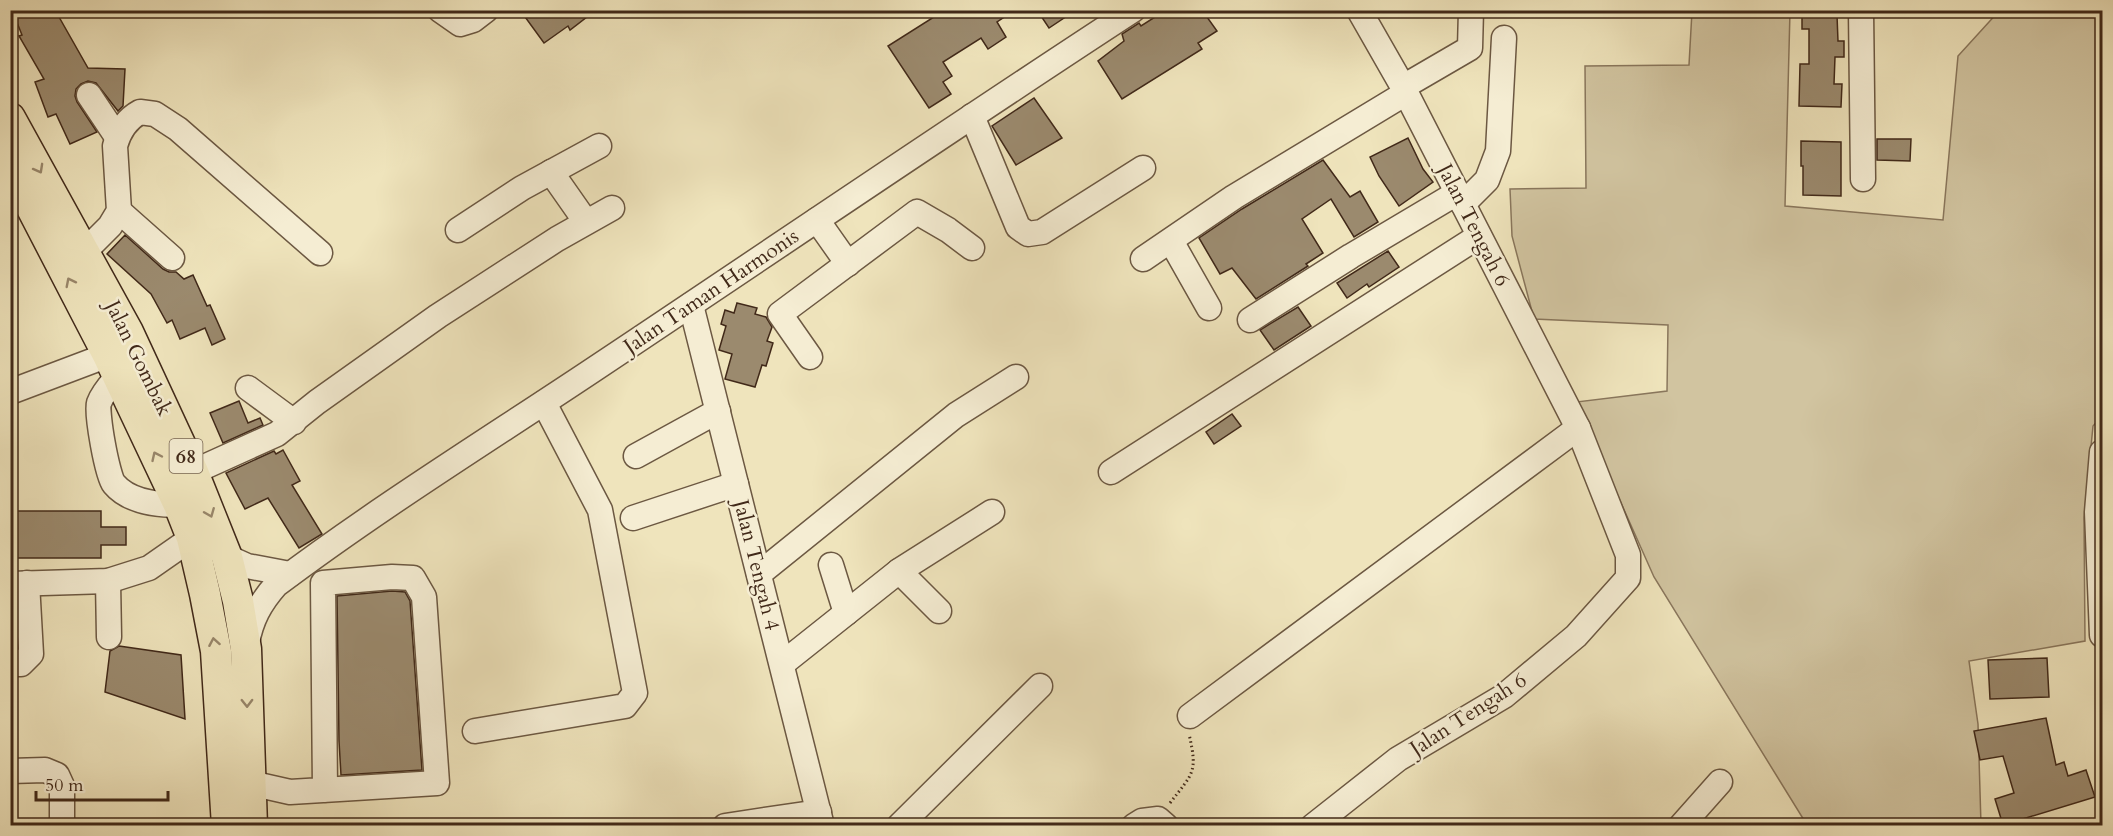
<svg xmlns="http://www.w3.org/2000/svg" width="2113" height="836" font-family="Cardo,serif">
<rect width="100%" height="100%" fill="#efe4bc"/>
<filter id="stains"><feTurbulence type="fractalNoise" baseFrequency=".00333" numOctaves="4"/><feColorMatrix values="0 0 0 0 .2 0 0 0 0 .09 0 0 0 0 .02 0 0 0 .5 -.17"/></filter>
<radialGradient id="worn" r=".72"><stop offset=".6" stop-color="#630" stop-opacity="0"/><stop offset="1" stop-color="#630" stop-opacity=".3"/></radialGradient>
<polygon fill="#d1c4a0" stroke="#89765c" stroke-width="1.5" points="1692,11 1790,11 1785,206 1943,220 1958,56 1999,11 2102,11 2102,416 2093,426 2084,518 2085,641 1969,661 1978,724 1981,825 1807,825 1654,577 1576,402 1667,391 1668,325 1534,319 1512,236 1510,189 1586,188 1585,66 1689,65"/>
<g fill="#9b8a6e" stroke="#412919" stroke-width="1.5">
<polygon points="12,10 55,10 88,68 125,69 123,106 118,111 96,83 88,81 81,84 76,89 75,96 77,102 97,132 70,144 56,114 48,117 35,82 44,79 19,36 22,35"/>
<polygon points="520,10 596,10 570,30 568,26 544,43"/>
<polygon points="930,10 1015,10 997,22 1006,37 988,49 981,38 943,62 952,76 943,82 951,94 929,108 888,46 934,17"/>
<polygon points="1037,10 1076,10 1049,28"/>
<polygon points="1166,10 1202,10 1217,31 1198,43 1202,49 1122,99 1098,61 1124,41 1122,34 1139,23 1141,26"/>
<polygon points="1802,15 1837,15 1838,41 1844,41 1844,57 1835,57 1834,84 1842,84 1841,107 1799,106 1800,64 1809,64 1809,29 1802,29"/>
<polygon points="1034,98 1062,138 1016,165 992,126"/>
<polygon points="1408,138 1423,169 1433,182 1399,206 1379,176 1370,157"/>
<polygon points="1877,139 1911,139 1910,161 1877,160"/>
<polygon points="1801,141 1841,142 1841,196 1803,195 1803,166 1801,166"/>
<polygon points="1323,160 1350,197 1360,191 1378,222 1354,237 1331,199 1302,219 1323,253 1306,264 1308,266 1256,299 1232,268 1220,274 1199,238 1242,209"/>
<polygon points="125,235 163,269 169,272 176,272 184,279 193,275 207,306 210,305 225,339 212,345 205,328 180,339 172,320 167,323 151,294 107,254"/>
<polygon points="1388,251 1399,267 1369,287 1367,284 1347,298 1337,283"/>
<polygon points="737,303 757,308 755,314 766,317 772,327 767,341 773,343 766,366 762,365 755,387 725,379 732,354 719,350 726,326 721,324 725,310 734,313"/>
<polygon points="1298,307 1311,326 1274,350 1260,330"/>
<polygon points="239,401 248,423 260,418 263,425 223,443 210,413"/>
<polygon points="1232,414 1241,426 1214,444 1206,432"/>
<polygon points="283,450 300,481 292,485 322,534 299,548 268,498 245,509 226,473 274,451 276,454"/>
<polygon points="16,511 101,511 101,527 126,527 126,545 101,545 101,558 16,558"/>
<polygon points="392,591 405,592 410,601 422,770 341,775 339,741 337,596"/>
<polygon points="119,646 181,655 185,719 105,692 110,651"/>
<polygon points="2047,658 2049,697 1990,699 1988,660"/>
<polygon points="2046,718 2056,765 2064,762 2068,776 2086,770 2095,797 2003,825 1995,799 2014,793 2003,756 1980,760 1974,731"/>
</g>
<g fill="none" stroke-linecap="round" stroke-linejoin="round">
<defs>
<g id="minor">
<polyline points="440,10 460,24 473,20 486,10"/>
<polyline points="1861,10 1863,179"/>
<polyline points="1403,87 1470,48 1471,10"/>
<polyline points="89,95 117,137"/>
<polyline points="972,116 1018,227 1028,234 1042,232 1143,168"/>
<polyline points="551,172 586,222"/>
<polyline points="1463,204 1487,180 1498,151 1504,38"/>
<polyline points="119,211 172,258"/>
<polyline points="817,220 848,264"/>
<polyline points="458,230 522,188 599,146"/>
<polyline points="1171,241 1209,308"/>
<path d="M84,252L110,226L119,211L115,146C119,131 127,119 140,112L155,114L178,129L320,253"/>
<polyline points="1143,259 1234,197 1406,93"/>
<polyline points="691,305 822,826"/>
<polyline points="1250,320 1351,256 1457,193"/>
<polyline points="810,357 780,314 917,212 948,230 972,248"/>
<path d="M118,376C111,384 103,392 99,403C96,412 107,475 114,484C129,502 159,505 179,505"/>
<polyline points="248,388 294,422"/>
<polyline points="10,392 108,355"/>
<polyline points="2102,452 2097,512 2102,635"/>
<polyline points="636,456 718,411"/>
<polyline points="193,472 277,434 317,402 438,316 557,239 612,208"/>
<polyline points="1111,472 1479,236"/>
<polyline points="633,518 736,484"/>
<polyline points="227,557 247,566 290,574"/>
<polyline points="831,565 846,613"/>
<polyline points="899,571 992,512"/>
<polyline points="759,574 956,415 1016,377"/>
<polyline points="108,581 109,637"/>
<polyline points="10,584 108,581 149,568 192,538"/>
<path d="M247,643C251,620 260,603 276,585C381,506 493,437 602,364C779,246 955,126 1133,10"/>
<polyline points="10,664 21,664 31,654 27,583"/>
<polyline points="782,664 899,571 939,611"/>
<polyline points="1190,716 1578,428"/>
<polyline points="475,731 625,706 635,693 600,510 544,403"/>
<polyline points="10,771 45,770 57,775 62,786 62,826"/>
<polyline points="250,783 290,792 437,783 424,597 413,578 392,577 323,583 325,790"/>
<polyline points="725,826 819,812"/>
<polyline points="899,826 1040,686"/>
<polyline points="1134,826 1142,821 1158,819 1166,826"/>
<polyline points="1313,826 1398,759 1504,696 1576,636 1628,578 1628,555 1578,428 1403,87 1359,10"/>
<polyline points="1681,826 1720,782"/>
</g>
<g id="major">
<polyline points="10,118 128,332 193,472 227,557 238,601 246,649 252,826"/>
<polyline points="10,166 108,355 179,505 192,538 205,594 216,651 227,826"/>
</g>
</defs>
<use href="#minor" stroke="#6c5842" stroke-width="27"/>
<use href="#major" stroke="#412919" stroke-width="33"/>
<path stroke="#412919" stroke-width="3" stroke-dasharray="1.5 3" stroke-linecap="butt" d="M1170,803C1193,773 1198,773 1189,734"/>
<use href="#minor" stroke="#f5edd3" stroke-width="24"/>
<use href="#major" stroke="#efe4bc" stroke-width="30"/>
</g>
<defs><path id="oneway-chevron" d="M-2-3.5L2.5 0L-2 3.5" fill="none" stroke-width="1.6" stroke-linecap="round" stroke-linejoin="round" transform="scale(1.5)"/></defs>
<g stroke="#98866a">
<use href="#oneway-chevron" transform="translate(39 169) rotate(61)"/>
<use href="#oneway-chevron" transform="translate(70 282) rotate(-117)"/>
<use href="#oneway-chevron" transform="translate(156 456) rotate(-115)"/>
<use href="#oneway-chevron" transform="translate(210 513) rotate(68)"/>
<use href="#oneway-chevron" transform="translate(214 642) rotate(-100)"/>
<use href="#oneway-chevron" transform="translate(247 703) rotate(89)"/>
</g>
<g text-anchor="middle" stroke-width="5" stroke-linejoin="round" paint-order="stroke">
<rect fill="#f5edd3" stroke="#776451" stroke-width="1.5" x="169.5" y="439" width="33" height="34" rx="4.5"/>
<g font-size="20" font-weight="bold" fill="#412919">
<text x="186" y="463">68</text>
</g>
<g font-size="21" fill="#412919" stroke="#f5edd3">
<text transform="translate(1474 225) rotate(63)" y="7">Jalan Tengah 6</text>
<text transform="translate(711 291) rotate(-34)" y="7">Jalan Taman Harmonis</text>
<text transform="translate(139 358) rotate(64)" y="7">Jalan Gombak</text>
<text transform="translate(757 565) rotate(76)" y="7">Jalan Tengah 4</text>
<text transform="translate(1468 714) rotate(-33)" y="7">Jalan Tengah 6</text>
</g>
</g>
<rect width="2113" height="836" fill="none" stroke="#efe4bc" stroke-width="36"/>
<rect x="12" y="12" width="2089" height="812" fill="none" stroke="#412919" stroke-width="3"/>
<rect x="18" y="18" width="2077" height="800" fill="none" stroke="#412919" stroke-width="1.5"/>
<path d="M36 791v9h132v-9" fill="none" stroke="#412919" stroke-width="3"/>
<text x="45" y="791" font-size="18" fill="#412919" stroke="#f5edd3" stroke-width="4.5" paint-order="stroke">50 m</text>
<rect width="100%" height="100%" filter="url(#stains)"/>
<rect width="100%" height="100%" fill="url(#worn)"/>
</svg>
